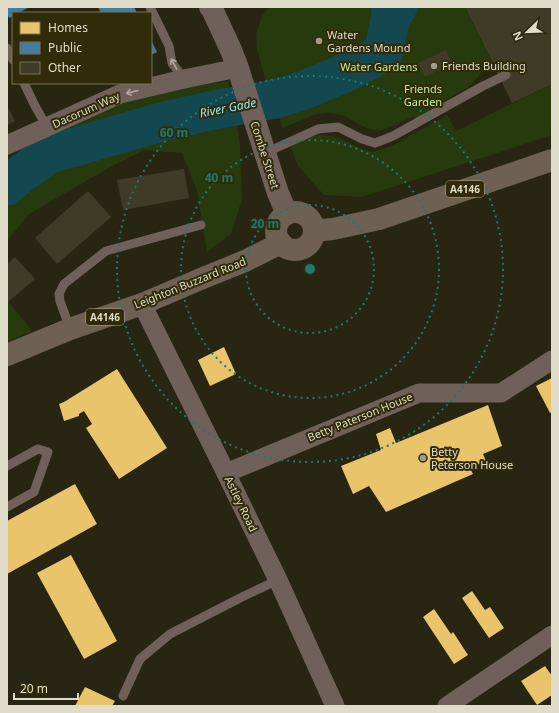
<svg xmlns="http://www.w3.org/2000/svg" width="559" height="713" font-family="'Noto Sans',sans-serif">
<rect width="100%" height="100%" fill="#282513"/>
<g fill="#263a0d">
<polygon points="270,7 465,7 491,62 469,87 452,96 416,119 414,116 397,124 379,131 366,128 343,115 326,113 313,115 283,128 264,75 257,49 256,35 262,16"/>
<polygon points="228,81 240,144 242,199 231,234 207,252 197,191 182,153 144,150 105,170 29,214 7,241 7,175 12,170 14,156 89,118 130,96"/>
<polygon points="552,84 552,135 362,197 324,195 298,166 290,145 308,137 321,135 337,137 361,149 373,152 392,146 447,115 456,131"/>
<polygon points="7,300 32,331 7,342"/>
</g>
<path fill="#134851" d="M371,7H419C416,13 414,19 410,24C406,32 395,46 396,55L394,57L385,56L380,47L382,45C378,33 369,19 371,7Z"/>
<g fill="#e9c46a">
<polygon points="224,347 236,374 210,386 198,360"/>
<polygon points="117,369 167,448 119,479 86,428 92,424 84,411 79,414 79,416 64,421 59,404 64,402"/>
<polygon points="552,378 552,412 550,413 536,386"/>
<polygon points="488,405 502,446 483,454 486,461 470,468 473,474 386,512 369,486 353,494 341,466 381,450 376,434 390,428 396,443"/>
<polygon points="75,484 97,524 7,574 7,521"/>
<polygon points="71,555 117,641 84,659 37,573"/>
<polygon points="472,591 485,610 490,607 504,628 489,638 462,598"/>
<polygon points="434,609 451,634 453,632 468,655 454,664 423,617"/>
<polygon points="545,666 552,676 552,695 537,705 521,681"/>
<polygon points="85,687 115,701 112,706 75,706"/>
</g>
<g fill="#457b9d">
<polygon points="7,7 30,7 18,13 13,13 13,16 9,18 7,13"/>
<polygon points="98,7 134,7 137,13 101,13"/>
<polygon points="151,40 157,52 151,55"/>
</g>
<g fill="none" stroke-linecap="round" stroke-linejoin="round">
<polyline stroke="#134851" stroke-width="39" points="7,186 17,177 47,155 161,122 218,109 276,99 304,90 345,73 383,53 393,7"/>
</g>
<g fill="#3f3b27">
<polygon points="465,7 552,7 552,84 512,103"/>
<polygon points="446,50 452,63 425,77 418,63"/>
<polygon points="7,105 15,121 7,125"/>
<polygon points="184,169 189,198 123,210 117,180"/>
<polygon points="88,191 111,217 57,264 35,238"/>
<polygon points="15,257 35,279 8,302 7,301 7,264"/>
</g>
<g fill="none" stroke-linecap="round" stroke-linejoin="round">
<g stroke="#70605a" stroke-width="9">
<polyline points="150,7 169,46 172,63 184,79"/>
<polyline points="7,48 13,60"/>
<polyline points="24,83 35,106 47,127"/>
<polyline points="265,153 318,129 338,127 362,139 375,143 393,136 483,86 506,75"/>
<polyline points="70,329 60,301 59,294 64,284 106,251 201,225"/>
<polyline points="7,466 38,449 48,452 34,492 7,507"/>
<polyline points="123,696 140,659 170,634 244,596 278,580"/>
</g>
<g stroke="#70605a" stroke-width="19">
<polyline points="7,145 120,94 184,79 238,68"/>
<polyline points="142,304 226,473 278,580 335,706"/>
<polyline points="226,473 419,393 501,393 552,360"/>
<polyline points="447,706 552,635"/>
</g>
<polyline stroke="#70605a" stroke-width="22" points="210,7 212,9 231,50 238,68 242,81 278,193 287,214"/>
<g stroke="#6f6054" stroke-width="22">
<circle cx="295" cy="231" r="19"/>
<polyline points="314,231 333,229 379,219 552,160"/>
<polyline points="7,355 70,329 142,304 203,278 245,261 281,243"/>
</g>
</g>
<defs><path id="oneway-shaft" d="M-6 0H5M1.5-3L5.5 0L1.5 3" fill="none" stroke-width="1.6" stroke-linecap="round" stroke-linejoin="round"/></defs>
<g stroke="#b3aa9d">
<use href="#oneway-shaft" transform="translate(174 64) rotate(-117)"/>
<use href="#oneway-shaft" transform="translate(132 92) rotate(166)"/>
</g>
<g fill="none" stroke="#197b73" stroke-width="2" stroke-dasharray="2 4">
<circle cx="310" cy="269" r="64"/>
<circle cx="310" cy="269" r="129"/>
<circle cx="310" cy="269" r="193"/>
</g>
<g fill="#9f9c89" stroke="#312b0a" stroke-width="1.5">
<circle cx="319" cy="41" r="4"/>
<circle cx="434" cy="66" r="4"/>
<circle cx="423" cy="458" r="4"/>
</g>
<g text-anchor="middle" stroke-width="4" stroke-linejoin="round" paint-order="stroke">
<g fill="#312b0a" stroke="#aba790" stroke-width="1">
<rect x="446" y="181" width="38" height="16" rx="3"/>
<rect x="86" y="309" width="38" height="16" rx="3"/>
</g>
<g font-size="10" font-weight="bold" fill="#dfdcc9">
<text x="465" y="193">A4146</text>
<text x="105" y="321">A4146</text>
</g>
<g font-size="11" fill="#dfdcc9" stroke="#312b0a" text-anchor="start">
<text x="327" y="39">Water<tspan x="327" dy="13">Gardens Mound</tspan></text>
<text x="442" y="70">Friends Building</text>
<text x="431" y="456">Betty<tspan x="431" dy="13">Peterson House</tspan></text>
</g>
<g font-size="11" fill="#bdee92" stroke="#312b0a">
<text x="379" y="71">Water Gardens</text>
<text x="423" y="93">Friends<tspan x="423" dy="13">Garden</tspan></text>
</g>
<g font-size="11" fill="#dfdcc9" stroke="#312b0a">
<text transform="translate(86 110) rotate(-24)" y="4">Dacorum Way</text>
<text transform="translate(265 155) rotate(72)" y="4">Combe Street</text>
<text transform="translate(190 283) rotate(-22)" y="4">Leighton Buzzard Road</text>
<text transform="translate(360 417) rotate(-22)" y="4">Betty Paterson House</text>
<text transform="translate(241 504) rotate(64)" y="4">Astley Road</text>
</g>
<g font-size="12" font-style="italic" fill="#9be7f9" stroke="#312b0a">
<text transform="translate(228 108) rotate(-11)" y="4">River Gade</text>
</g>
</g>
<circle cx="310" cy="269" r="6" fill="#197b73" stroke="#312b0a" stroke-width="2"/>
<g font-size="12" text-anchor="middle" font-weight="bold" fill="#197b73" stroke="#312b0a" stroke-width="4" stroke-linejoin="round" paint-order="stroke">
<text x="174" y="137">60 m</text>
<text x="219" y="182">40 m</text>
<text x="265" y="228">20 m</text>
</g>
<rect width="559" height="713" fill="none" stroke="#dfdcc9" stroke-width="16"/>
<rect x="12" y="12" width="140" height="72" fill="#312b0a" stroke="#777256"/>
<rect x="20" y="22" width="20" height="12" fill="#e9c46a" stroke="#777256"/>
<text x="48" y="32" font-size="12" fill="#dfdcc9">Homes</text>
<rect x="20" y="42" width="20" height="12" fill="#457b9d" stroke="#777256"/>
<text x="48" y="52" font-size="12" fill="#dfdcc9">Public</text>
<rect x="20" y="62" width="20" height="12" fill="#3f3b27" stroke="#777256"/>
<text x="48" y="72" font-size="12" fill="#dfdcc9">Other</text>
<g transform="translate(527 32) rotate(247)" stroke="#312b0a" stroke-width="3" paint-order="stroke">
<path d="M0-3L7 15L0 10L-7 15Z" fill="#dfdcc9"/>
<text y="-6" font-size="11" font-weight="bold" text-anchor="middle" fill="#dfdcc9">N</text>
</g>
<path d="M14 693v6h64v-6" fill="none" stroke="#dfdcc9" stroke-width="2"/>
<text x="20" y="693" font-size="12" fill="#dfdcc9" stroke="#312b0a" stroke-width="3" paint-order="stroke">20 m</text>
</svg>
